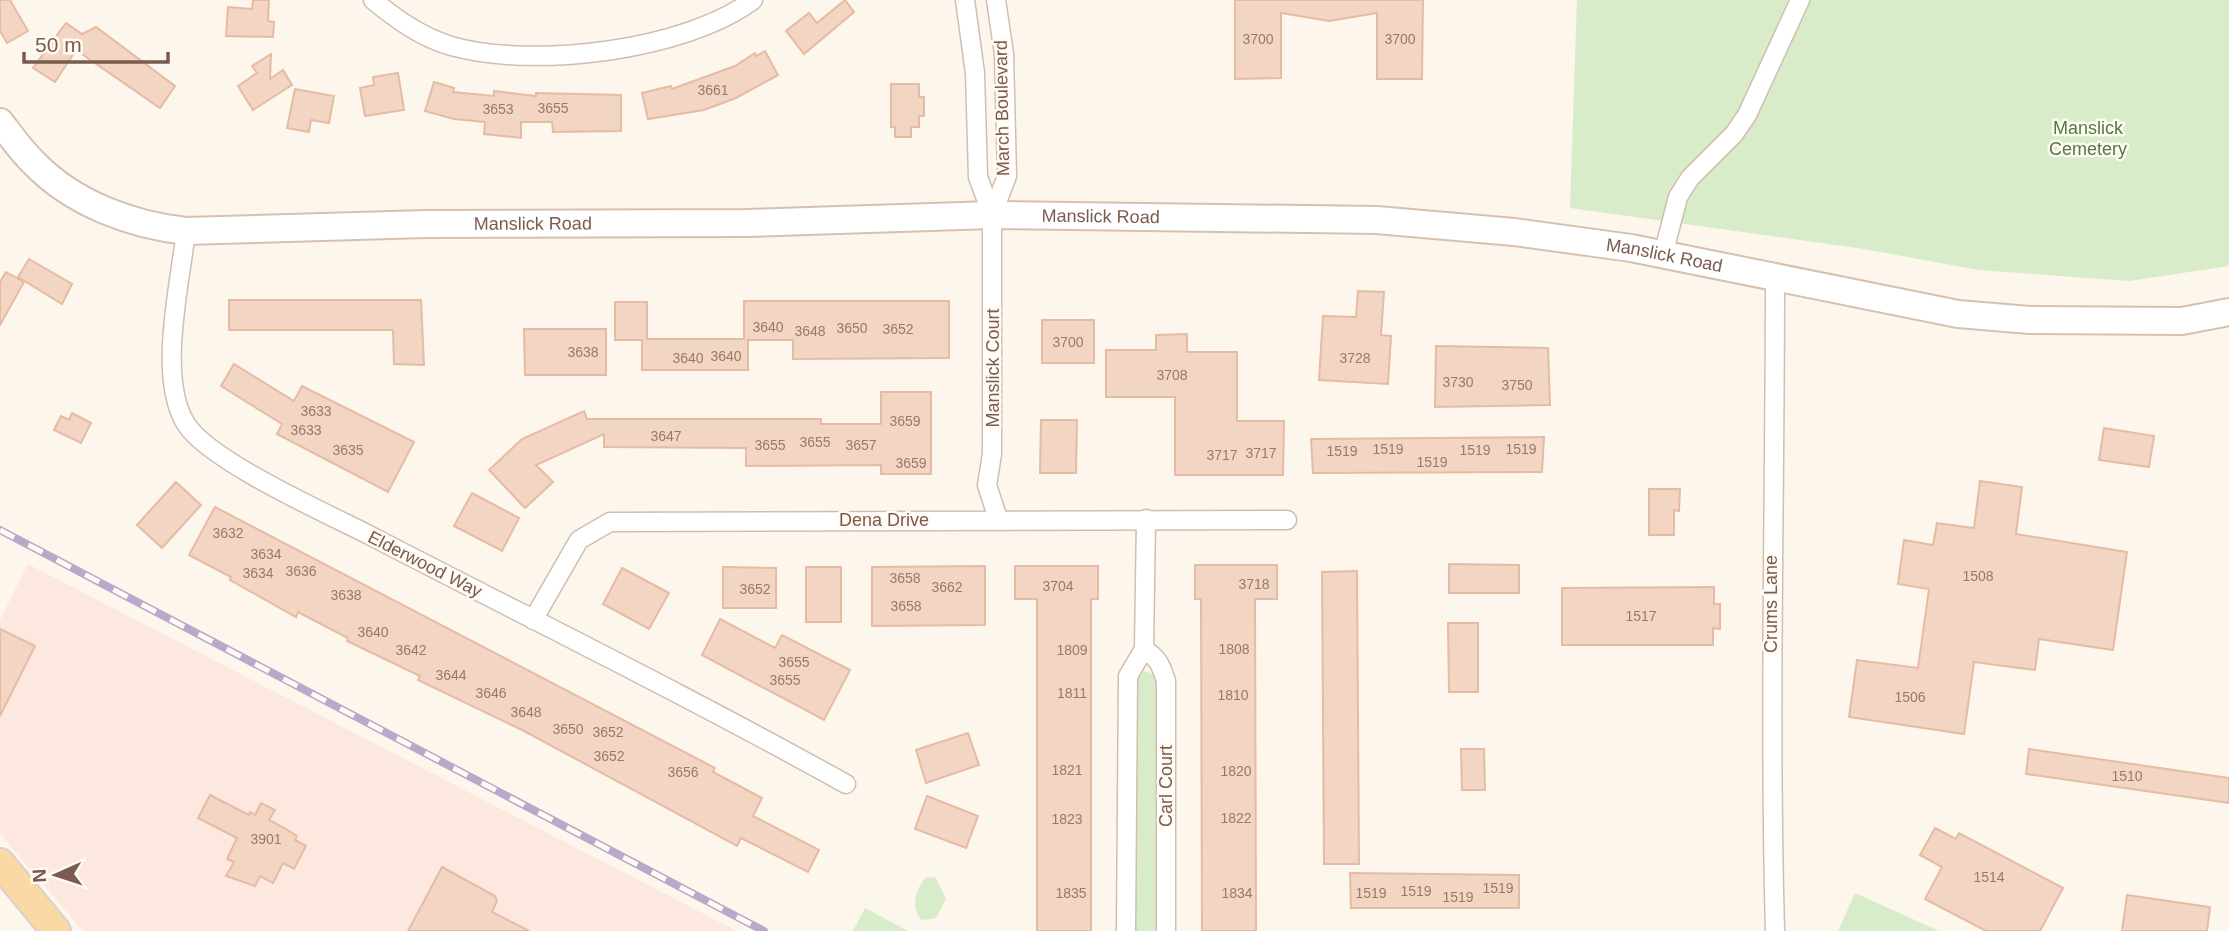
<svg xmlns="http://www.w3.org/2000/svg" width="2229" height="931" font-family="Helvetica,sans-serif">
<rect width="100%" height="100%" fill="#fdf6ec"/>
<polygon fill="#fde8e0" points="28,564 737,931 83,931 0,834 0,620"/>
<g fill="#d8ecc9">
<polygon points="1577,0 2229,0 2229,266 2129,281 1978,270 1864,249 1570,208"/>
<polygon points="1145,671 1153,674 1156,682 1157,931 1136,931 1135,683 1137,675"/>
<path d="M926,877L936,878L946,899L936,918L921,920C910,906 916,889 926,877Z"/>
<polygon points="1855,893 1939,931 1838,931"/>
<polygon points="865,908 908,931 853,931"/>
</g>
<g fill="#f3d5c3" stroke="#e6bba3" stroke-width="2">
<polygon points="0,0 10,0 28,31 7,43 0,31"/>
<polygon points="253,0 269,0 268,21 274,22 273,37 226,36 228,7 252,9"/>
<polygon points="845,0 854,12 804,54 786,31 809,13 817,23"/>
<polygon points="1235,0 1423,0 1422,79 1377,79 1377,13 1329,21 1281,13 1281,78 1235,79"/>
<polygon points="66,23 82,34 96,27 175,86 160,108 76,50 55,82 33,68"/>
<polygon points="765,51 778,75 736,98 704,110 648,119 642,93 671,86 672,89 735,66 755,53 756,56"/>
<polygon points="271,54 270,79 283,70 292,85 253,110 238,86 257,73 252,66"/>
<polygon points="398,73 404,110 365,116 360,88 374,85 373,77"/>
<polygon points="434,82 454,88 453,92 494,96 494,91 536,96 536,93 621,95 621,131 553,132 552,122 521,122 521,138 484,134 485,122 454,119 425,111"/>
<polygon points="891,84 919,84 919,97 924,97 924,116 919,116 919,127 911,127 911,137 895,137 895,127 891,127"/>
<polygon points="295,89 334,96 329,123 311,120 309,132 287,128"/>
<polygon points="29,259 72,284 62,304 18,277"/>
<polygon points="6,272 24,282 0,325 0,282"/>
<polygon points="1358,291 1384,292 1381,335 1391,336 1388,384 1319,380 1323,316 1356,317"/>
<polygon points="229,300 421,300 424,365 394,364 393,330 229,330"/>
<polygon points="744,301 949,301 949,358 793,359 793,340 748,340 748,370 642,370 642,340 615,340 615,302 647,302 647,339 744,339"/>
<rect x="1042" y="320" width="52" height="43"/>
<polygon points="524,329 606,329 606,375 525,375"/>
<polygon points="1187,334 1187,352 1237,352 1237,421 1284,421 1283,475 1175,475 1175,397 1106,397 1106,350 1156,350 1156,335"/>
<polygon points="1436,346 1548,348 1550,405 1435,407"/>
<polygon points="234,364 294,401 302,386 414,442 388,492 277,434 282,424 221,386"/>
<polygon points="881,392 931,392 931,474 881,474 881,465 746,466 746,448 604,447 604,434 536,465 553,482 525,508 489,470 522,439 584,411 587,419 821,419 821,424 881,424"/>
<polygon points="72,413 91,423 81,443 54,430 61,416 69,420"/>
<polygon points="1041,420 1077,420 1076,473 1040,473"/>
<polygon points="2104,428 2154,436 2149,467 2099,460"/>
<polygon points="1544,437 1542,472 1313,473 1311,439"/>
<polygon points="1980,481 2022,487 2016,534 2127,552 2113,650 2039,639 2035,670 1974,662 1964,734 1849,717 1857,660 1918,668 1929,589 1898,584 1904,540 1933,545 1937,523 1974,528"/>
<polygon points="176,482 201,505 162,548 137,525"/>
<polygon points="1649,489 1680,489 1679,511 1674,510 1674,535 1649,535"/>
<polygon points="472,493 519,518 502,551 454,526"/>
<polygon points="215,507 715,768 713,772 762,798 753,816 819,850 808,872 741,838 737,846 524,731 418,680 420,676 347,641 348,638 298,612 296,617 230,580 231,577 189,555"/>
<polygon points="1449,564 1519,565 1519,593 1449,593"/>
<polygon points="1195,565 1277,565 1277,599 1255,599 1256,931 1202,931 1201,599 1195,599"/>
<polygon points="985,566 985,625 872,626 872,567"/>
<polygon points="1015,566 1098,566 1098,599 1091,599 1091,931 1037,931 1037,599 1015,599"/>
<polygon points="723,567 776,568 776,608 723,608"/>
<rect x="806" y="567" width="35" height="55"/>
<polygon points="622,568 669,593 649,629 603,604"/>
<polygon points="1357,571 1359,864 1324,864 1322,572"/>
<polygon points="1714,587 1714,604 1720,604 1720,629 1713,628 1713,645 1562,645 1562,588"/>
<polygon points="720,619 775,648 782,635 850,670 824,720 702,655"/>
<polygon points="1448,623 1478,623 1478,692 1449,692"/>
<polygon points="0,629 35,646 0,716"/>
<polygon points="968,733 979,765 926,783 916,750"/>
<polygon points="1461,749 1484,749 1485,790 1462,790"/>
<polygon points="2029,749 2229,778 2229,803 2026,774"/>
<polygon points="210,795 249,815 250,812 255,815 261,803 275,810 269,820 286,829 297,836 295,840 306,846 294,869 283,863 273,883 260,876 255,886 226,876 234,862 227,859 237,838 198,818"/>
<polygon points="927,796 978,816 966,848 915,829"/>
<polygon points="1935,828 1956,839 1959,833 2063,888 2040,931 1986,931 1925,899 1942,867 1920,855"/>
<polygon points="442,867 495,896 497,901 492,912 529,931 408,931"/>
<polygon points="1350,873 1519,875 1519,908 1351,908"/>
<polygon points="2127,895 2210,907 2207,931 2122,931"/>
</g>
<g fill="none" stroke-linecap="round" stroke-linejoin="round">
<defs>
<g id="street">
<path d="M373,0C396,19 421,37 451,46C533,69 684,51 753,0"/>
<polyline points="965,0 975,73 978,177 992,215 992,454 987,485 998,519"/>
<polyline points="992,215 1007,176 1004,54 996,0"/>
<path d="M186,231C180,284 157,378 186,424C209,461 328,514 371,536C529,618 690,697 846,784"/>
<polyline points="1663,255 1678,197 1690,178 1734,134 1747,115 1800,0"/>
<polyline points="533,620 579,540 610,522 1287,520"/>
<path d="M1144,649C1158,658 1161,665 1166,681V931"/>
<polyline points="1126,931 1128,676 1144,649 1146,519"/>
<path d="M1775,931C1769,713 1775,495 1775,277"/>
</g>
<g id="secondary">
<path id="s1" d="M0,122C11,136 22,152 35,164C74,204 132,225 186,231L426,224L746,223L992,215L1377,220L1514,232L1631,248L1958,314L2030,320L2182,321L2229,312"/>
</g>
<polyline id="primary" points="0,863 56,931"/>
</defs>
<use href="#street" stroke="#d1beb0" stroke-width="21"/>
<use href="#secondary" stroke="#d6c0b0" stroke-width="30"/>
<use href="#primary" stroke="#dad1cd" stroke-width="32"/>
<use href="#street" stroke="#fff" stroke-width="18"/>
<use href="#secondary" stroke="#fff" stroke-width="26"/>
<use href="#primary" stroke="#fbd9a5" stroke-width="28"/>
<defs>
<polyline id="rail" points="0,530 764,931"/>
</defs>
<use href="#rail" stroke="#b9a8c9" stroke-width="8"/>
<use href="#rail" stroke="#fffaf3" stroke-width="5" stroke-dasharray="16" stroke-linecap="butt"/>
</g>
<g text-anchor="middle" stroke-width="5" stroke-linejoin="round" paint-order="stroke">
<g font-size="14" fill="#987a6a">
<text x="1258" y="44">3700</text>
<text x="1400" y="44">3700</text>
<text x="713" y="95">3661</text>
<text x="553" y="113">3655</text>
<text x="498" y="114">3653</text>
<text x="768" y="332">3640</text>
<text x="852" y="333">3650</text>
<text x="898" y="334">3652</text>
<text x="810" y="336">3648</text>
<text x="1068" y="347">3700</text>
<text x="583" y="357">3638</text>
<text x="726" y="361">3640</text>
<text x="688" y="363">3640</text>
<text x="1355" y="363">3728</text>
<text x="1172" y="380">3708</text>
<text x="1458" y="387">3730</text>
<text x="1517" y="390">3750</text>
<text x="316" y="416">3633</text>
<text x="905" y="426">3659</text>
<text x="306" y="435">3633</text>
<text x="666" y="441">3647</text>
<text x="815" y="447">3655</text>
<text x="770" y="450">3655</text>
<text x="861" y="450">3657</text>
<text x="1388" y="454">1519</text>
<text x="1521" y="454">1519</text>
<text x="348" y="455">3635</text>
<text x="1475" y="455">1519</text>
<text x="1342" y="456">1519</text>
<text x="1261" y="458">3717</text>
<text x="1222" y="460">3717</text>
<text x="1432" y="467">1519</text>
<text x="911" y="468">3659</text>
<text x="228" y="538">3632</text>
<text x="266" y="559">3634</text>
<text x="301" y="576">3636</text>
<text x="258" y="578">3634</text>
<text x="1978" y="581">1508</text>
<text x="905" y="583">3658</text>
<text x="1254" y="589">3718</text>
<text x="1058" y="591">3704</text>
<text x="947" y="592">3662</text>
<text x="755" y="594">3652</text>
<text x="346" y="600">3638</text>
<text x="906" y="611">3658</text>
<text x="1641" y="621">1517</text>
<text x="373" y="637">3640</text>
<text x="1234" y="654">1808</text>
<text x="411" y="655">3642</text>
<text x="1072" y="655">1809</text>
<text x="794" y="667">3655</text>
<text x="451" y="680">3644</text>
<text x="785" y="685">3655</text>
<text x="491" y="698">3646</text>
<text x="1072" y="698">1811</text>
<text x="1233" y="700">1810</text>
<text x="1910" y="702">1506</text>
<text x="526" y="717">3648</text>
<text x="568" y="734">3650</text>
<text x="608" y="737">3652</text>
<text x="609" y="761">3652</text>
<text x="1067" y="775">1821</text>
<text x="1236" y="776">1820</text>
<text x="683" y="777">3656</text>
<text x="2127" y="781">1510</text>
<text x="1236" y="823">1822</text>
<text x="1067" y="824">1823</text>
<text x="266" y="844">3901</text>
<text x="1989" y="882">1514</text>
<text x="1498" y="893">1519</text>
<text x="1416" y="896">1519</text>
<text x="1071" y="898">1835</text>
<text x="1237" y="898">1834</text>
<text x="1371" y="898">1519</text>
<text x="1458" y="902">1519</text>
</g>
<g font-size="18" fill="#7a5c4d" stroke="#fffaf3">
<text transform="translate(1002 108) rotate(-91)" y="6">March Boulevard</text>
<text dy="6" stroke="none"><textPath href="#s1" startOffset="1138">Manslick Road</textPath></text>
<text dy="6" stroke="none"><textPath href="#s1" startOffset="570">Manslick Road</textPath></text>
<text dy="6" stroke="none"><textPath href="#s1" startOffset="1704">Manslick Road</textPath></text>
<text transform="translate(993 368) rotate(-90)" y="6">Manslick Court</text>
<text x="884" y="526">Dena Drive</text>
<text transform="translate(425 564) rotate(27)" y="6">Elderwood Way</text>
<text transform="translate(1771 604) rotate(-90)" y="6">Crums Lane</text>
<text transform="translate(1166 786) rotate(-90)" y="6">Carl Court</text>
</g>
<g font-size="18" fill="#537a41" stroke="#fffaf3">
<text x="2088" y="134">Manslick<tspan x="2088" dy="21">Cemetery</tspan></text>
</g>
</g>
<g transform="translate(56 875) rotate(267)" stroke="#fffaf3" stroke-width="5" paint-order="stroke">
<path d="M0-5L12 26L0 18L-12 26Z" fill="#7a5c4d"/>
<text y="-10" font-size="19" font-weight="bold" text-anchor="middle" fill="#7a5c4d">N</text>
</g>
<path d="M24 52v10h144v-10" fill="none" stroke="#7a5c4d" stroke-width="3.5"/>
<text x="35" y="52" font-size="21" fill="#7a5c4d" stroke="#fffaf3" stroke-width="5" paint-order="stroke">50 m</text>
</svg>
